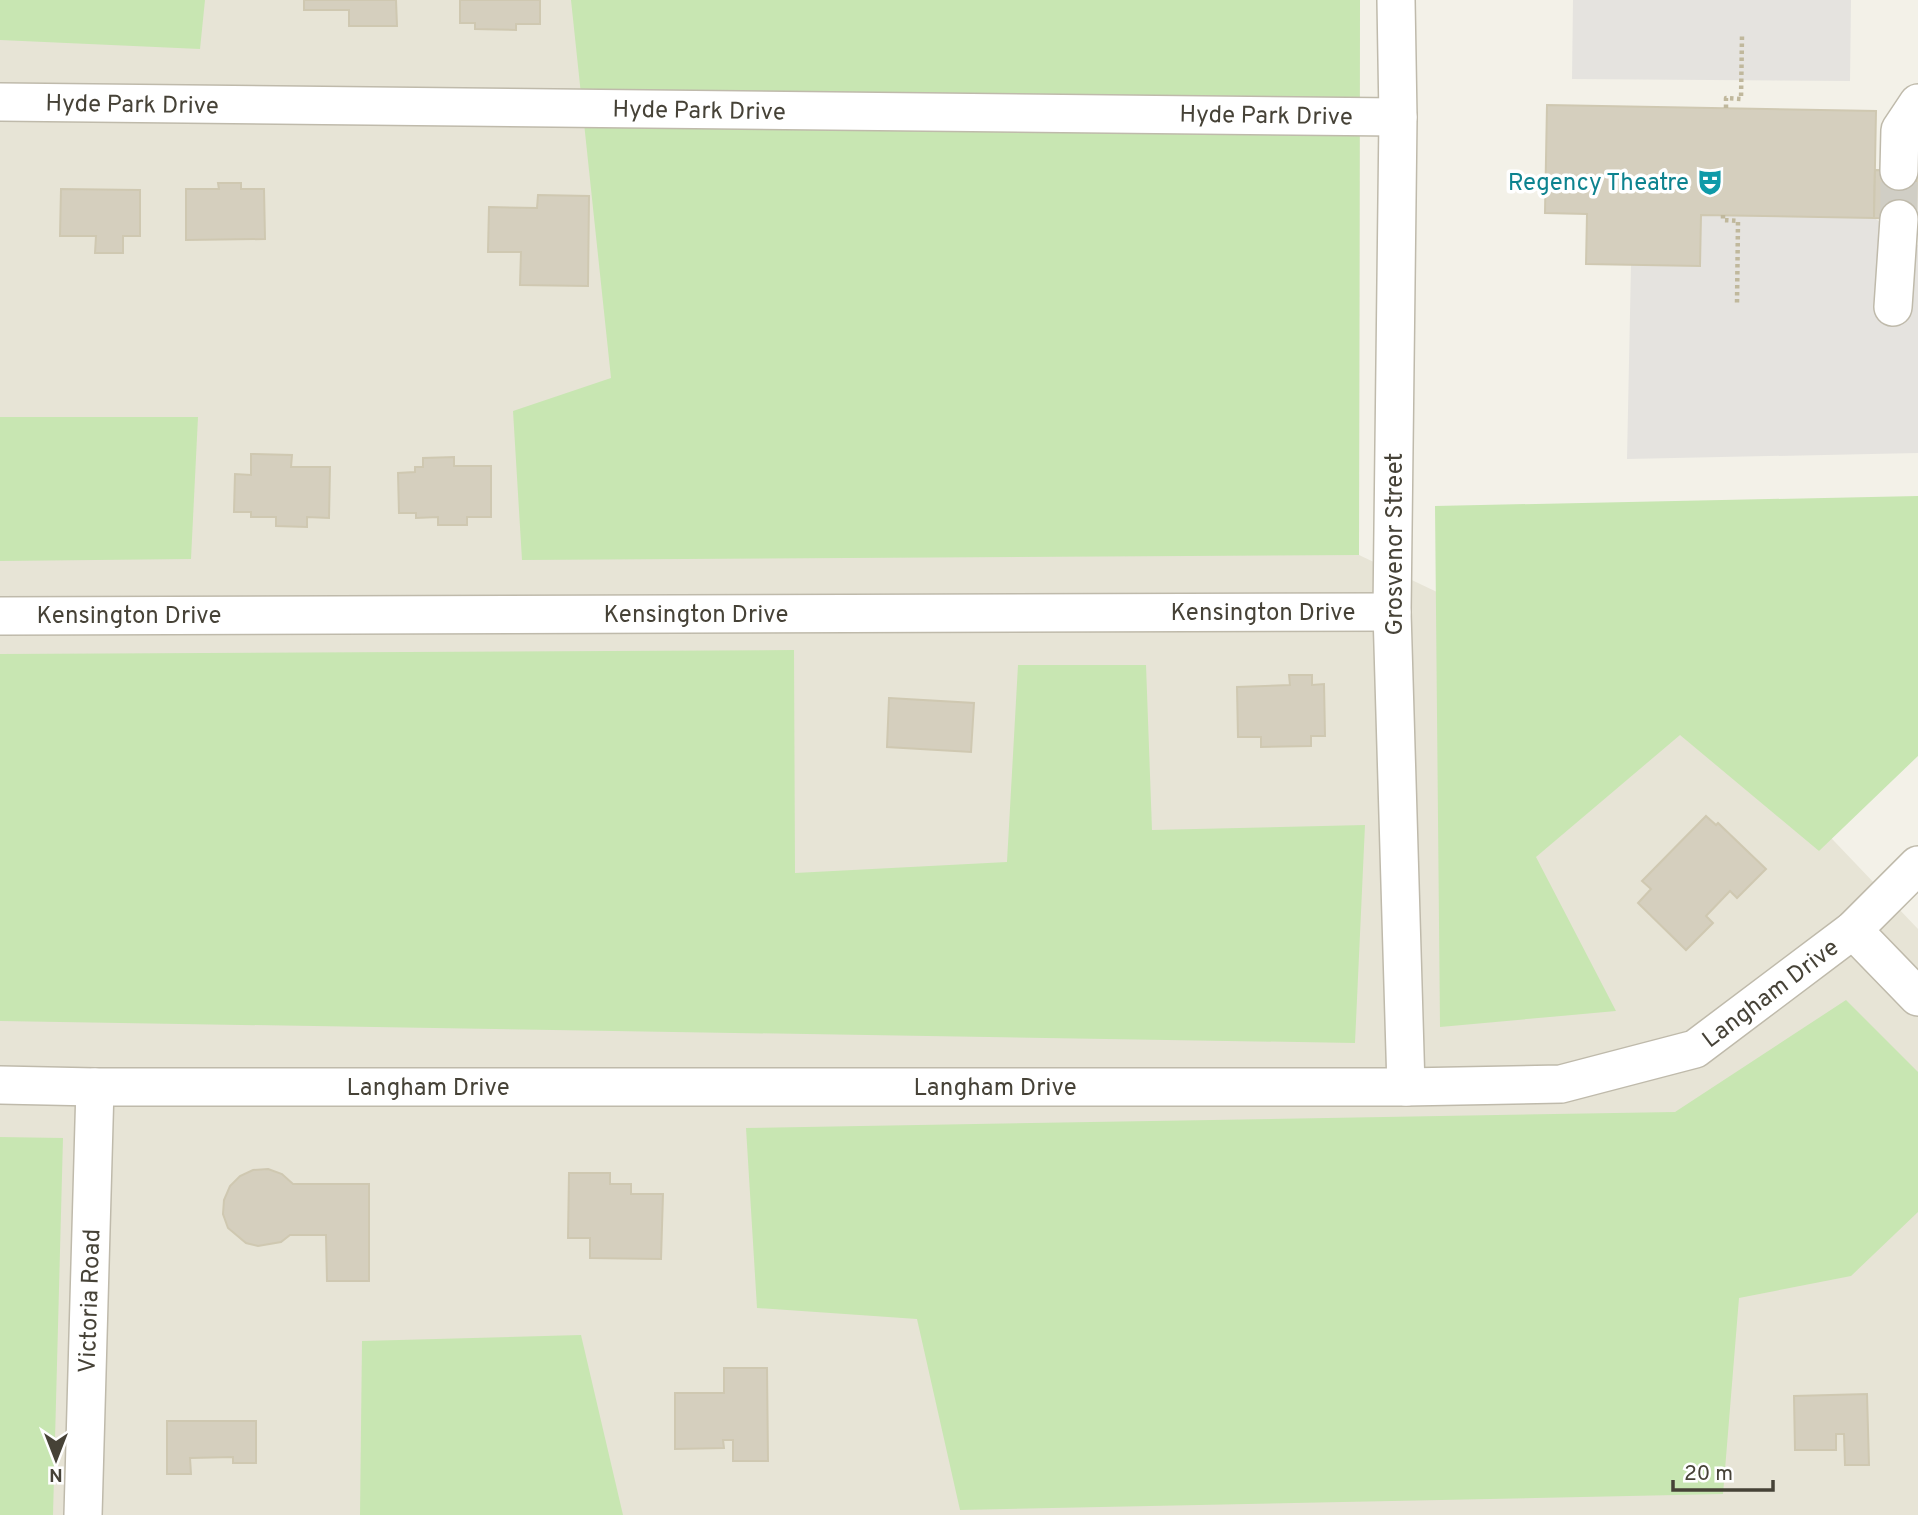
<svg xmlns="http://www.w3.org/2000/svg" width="1918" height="1515" font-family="Overpass,sans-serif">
<rect width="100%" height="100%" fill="#f3f1e8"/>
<polygon fill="#e7e4d6" points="0,0 1360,0 1359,555 1728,730 1918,929 1918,1515 0,1515"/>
<g fill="#c8e6b2">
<polygon points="0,0 205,0 200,49 0,40"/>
<polygon points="571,0 1360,0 1359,555 522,560 513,411 611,378"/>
<polygon points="0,417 198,417 191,559 0,561"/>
<polygon points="1918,496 1918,756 1819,851 1680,735 1536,857 1616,1011 1440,1027 1435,506"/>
<polygon points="794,650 795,873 1007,862 1018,665 1146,665 1152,830 1365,825 1355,1043 0,1021 0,654"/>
<polygon points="1846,1000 1918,1072 1918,1212 1851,1276 1739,1298 1723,1494 960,1510 917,1319 757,1308 746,1128 1675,1112"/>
<polygon points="0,1137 63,1138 53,1515 0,1515"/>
<polygon points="581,1335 623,1515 360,1515 362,1341"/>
</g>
<g fill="#e5e3df">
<polygon points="1573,0 1851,0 1850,81 1572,79"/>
<polygon points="1701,215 1874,218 1918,245 1918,453 1627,459 1631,265 1699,266"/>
</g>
<g fill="#d5cfbe" stroke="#cfc8b1" stroke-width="2">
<polygon points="304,0 396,0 397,26 349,26 349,10 304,10"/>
<polygon points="460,0 540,0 540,24 516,24 516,30 475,29 475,23 460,23"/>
<polygon points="1547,105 1876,111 1874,218 1701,215 1700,266 1586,264 1587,214 1545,213"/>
<polygon points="1875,170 1917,171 1916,219 1874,218"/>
<polygon points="218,183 241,183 241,189 264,189 265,239 186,240 186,189 219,189"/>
<polygon points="61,189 140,190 140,236 123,236 123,253 95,253 96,236 60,236"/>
<polygon points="538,195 589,196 588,286 520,285 521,252 488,252 489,207 537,208"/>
<polygon points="251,454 292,455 291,467 330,467 329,518 307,517 307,527 276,526 276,517 251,517 251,512 234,512 235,474 251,475"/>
<polygon points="454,457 454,466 491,466 491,517 467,517 467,525 438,525 438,517 416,518 416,513 399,513 398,473 415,472 415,467 423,467 423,458"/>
<polygon points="1289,675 1312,675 1312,685 1324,684 1325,736 1311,736 1311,746 1261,747 1261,737 1238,737 1237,687 1290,685"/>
<polygon points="889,698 974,703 971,752 887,747"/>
<polygon points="1706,816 1716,825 1718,823 1766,869 1737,898 1730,891 1706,916 1713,923 1686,950 1638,903 1651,889 1642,881"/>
<polygon points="268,1169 282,1174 293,1184 369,1184 369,1281 327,1281 326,1235 290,1235 281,1242 258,1246 246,1243 228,1228 223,1214 224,1200 230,1186 240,1176 253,1170"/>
<polygon points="569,1173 610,1173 610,1184 631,1184 631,1194 663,1194 661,1259 590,1258 590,1238 568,1238"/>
<polygon points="724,1368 767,1368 768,1461 733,1461 733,1440 723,1440 724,1448 675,1449 675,1393 724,1393"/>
<polygon points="1867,1394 1869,1465 1845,1465 1844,1434 1836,1434 1836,1450 1795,1450 1794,1396"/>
<polygon points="167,1421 256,1421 256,1463 233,1463 233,1457 190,1458 191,1474 167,1474"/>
</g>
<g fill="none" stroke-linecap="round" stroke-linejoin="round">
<polyline stroke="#d0cec5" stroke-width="37" stroke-dasharray="37 18" stroke-linecap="butt" points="1899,219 1899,171"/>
<defs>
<g id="minor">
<polyline points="1396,0 1398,117 1392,612 1406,1087"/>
<polyline points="0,102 1398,117"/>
<polyline points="1899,171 1900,130 1918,103"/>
<polyline points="1893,307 1899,219"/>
<polyline points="0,616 1392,612"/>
<polyline points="1853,930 1918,997"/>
<polyline points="0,1085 95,1087 1406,1087 1561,1084 1695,1049 1853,930 1918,865"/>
<polyline points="83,1515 95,1087"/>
</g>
</defs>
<use href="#minor" stroke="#bfbaab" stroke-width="40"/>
<g stroke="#c0b89c" stroke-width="4.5" stroke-dasharray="3.5 3.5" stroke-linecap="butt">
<polyline points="1726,108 1726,98 1741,99 1742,36"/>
<polyline points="1723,215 1723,220 1738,221 1737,304"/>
</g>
<use href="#minor" stroke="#fff" stroke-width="37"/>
</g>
<defs>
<symbol id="theatre-bare" viewBox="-9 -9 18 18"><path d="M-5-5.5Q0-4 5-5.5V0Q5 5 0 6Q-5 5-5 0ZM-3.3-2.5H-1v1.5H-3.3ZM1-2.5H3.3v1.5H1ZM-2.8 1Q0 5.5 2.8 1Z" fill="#0f9aa8" stroke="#fff" stroke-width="2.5" paint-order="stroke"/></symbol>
</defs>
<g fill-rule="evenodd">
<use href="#theatre-bare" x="1691" y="163" width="38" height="38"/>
</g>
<g text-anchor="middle" stroke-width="7" stroke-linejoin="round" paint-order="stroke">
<g font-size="24" fill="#464237" stroke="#fff">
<text transform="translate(132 104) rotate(1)" y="8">Hyde Park Drive</text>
<text transform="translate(699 110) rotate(1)" y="8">Hyde Park Drive</text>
<text transform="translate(1266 115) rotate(1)" y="8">Hyde Park Drive</text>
<text transform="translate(1394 544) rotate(-90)" y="8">Grosvenor Street</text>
<text x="1263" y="620">Kensington Drive</text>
<text x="696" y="622">Kensington Drive</text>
<text x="129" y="623">Kensington Drive</text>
<text transform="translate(1770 993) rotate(-37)" y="8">Langham Drive</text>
<text x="428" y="1095">Langham Drive</text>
<text x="995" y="1095">Langham Drive</text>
<text transform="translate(89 1301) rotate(-88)" y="8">Victoria Road</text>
</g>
<g font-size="24" fill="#0d838f" stroke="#fff" text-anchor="end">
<text x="1689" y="190">Regency Theatre</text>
</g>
</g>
<g transform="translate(56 1459) rotate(180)" stroke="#ffffff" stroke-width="5" paint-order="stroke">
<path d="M0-5L12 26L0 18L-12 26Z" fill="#464237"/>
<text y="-10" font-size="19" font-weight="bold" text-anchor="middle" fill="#464237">N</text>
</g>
<path d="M1673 1480v10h100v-10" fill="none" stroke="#464237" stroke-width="3.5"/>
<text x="1684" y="1480" font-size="21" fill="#464237" stroke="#ffffff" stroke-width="5" paint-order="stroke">20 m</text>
</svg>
